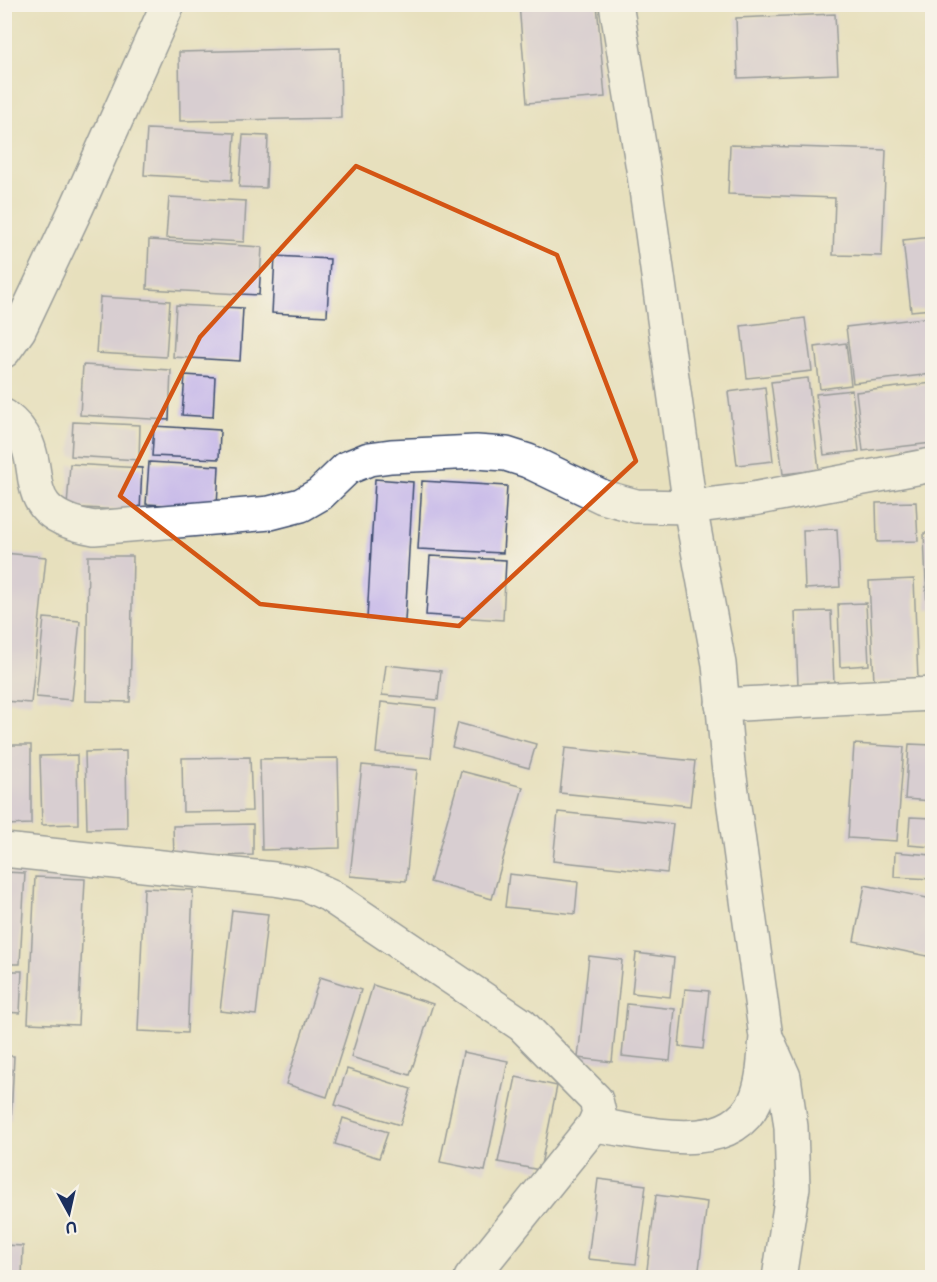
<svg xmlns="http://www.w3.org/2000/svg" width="937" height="1282" font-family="'Balsamiq Sans',sans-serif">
<rect width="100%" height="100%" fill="#f7f3e8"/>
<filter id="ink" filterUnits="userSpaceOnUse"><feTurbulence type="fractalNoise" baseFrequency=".0167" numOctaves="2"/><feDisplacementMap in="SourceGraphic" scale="12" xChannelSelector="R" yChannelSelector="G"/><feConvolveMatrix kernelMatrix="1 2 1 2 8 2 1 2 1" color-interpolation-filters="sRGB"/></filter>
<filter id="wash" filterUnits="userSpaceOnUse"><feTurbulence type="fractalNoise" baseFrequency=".008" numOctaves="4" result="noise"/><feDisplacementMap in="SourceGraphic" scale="24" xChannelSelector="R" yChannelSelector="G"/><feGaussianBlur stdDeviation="1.35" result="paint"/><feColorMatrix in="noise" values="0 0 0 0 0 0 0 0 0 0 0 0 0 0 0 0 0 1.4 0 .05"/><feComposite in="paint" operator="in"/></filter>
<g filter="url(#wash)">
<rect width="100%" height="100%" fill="#e7e0bd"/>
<g id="blocks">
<g fill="#c6b8e9">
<polygon points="519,4 597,4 605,97 527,103"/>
<polygon points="835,14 838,74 738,78 736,18"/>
<polygon points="340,48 341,118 180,121 179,52"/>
<polygon points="147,129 235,133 232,180 144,175"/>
<polygon points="243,135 268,136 266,188 239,187"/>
<polygon points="730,145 886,150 882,256 833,255 835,198 728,194"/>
<polygon points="169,197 246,201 244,242 166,238"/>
<polygon points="932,237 932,309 911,311 903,240"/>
<polygon points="149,240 262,247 259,295 147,289"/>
<polygon points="275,256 330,259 327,316 272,313"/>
<polygon points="100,297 170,301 166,357 96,353"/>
<polygon points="176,305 243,308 240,361 173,357"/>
<polygon points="931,317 932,374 853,383 846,327"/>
<polygon points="805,318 812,371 747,378 741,326"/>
<polygon points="846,343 851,385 820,389 815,347"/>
<polygon points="83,365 171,370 169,420 80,415"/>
<polygon points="185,375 215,377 213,417 182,415"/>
<polygon points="808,378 819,470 783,474 771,382"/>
<polygon points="932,383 932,443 863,451 856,392"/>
<polygon points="765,387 773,461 737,465 728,392"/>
<polygon points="852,390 859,451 824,455 816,394"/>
<polygon points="73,422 140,425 139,460 71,456"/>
<polygon points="154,426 220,430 219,459 152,456"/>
<polygon points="149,462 219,466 217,508 146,504"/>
<polygon points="70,464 142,468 140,511 67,507"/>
<polygon points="375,479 413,482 405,621 367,619"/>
<polygon points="422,481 507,486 503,553 418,549"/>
<polygon points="916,502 918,541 877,542 876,503"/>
<polygon points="837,529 840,587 805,589 803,530"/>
<polygon points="924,533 932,533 932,610 927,610"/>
<polygon points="4,553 46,557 31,703 4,701"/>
<polygon points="88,556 133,556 130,702 86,701"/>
<polygon points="430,556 506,560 503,620 426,615"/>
<polygon points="914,579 918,680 874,682 869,581"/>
<polygon points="866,603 869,665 840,667 838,604"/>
<polygon points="831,611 834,683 798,685 795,612"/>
<polygon points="44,618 80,621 72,700 36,697"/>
<polygon points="386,665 441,671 438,700 382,695"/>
<polygon points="381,702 436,708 431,758 376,753"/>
<polygon points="458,723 536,744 529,768 452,747"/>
<polygon points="854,744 904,747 897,841 848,838"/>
<polygon points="909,744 932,745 932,801 905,799"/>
<polygon points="4,745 31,745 31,824 4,825"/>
<polygon points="565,748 695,761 690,806 560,793"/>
<polygon points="126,751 127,828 87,829 85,752"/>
<polygon points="77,755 78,824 42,825 40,756"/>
<polygon points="250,757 252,811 183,812 182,758"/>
<polygon points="338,758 340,848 262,850 260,759"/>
<polygon points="362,765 417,770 406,881 350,876"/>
<polygon points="461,771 523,787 492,899 430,882"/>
<polygon points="558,812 673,824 667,873 553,861"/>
<polygon points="910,817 932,818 932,847 908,845"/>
<polygon points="253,824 253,855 174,857 173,826"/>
<polygon points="895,852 932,855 932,879 894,877"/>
<polygon points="4,872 25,873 20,964 4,964"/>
<polygon points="509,874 578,882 575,914 505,907"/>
<polygon points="35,877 85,879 78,1025 28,1023"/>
<polygon points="865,885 932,899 932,957 854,941"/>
<polygon points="144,888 193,890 187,1033 138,1031"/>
<polygon points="232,910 268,914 256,1015 220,1011"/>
<polygon points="636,953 674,958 670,997 632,993"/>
<polygon points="589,956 622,960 612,1062 578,1058"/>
<polygon points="4,971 22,971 20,1013 4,1012"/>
<polygon points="320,977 361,990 327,1097 286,1084"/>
<polygon points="373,985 433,1004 410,1075 351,1057"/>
<polygon points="685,989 709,991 703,1049 679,1046"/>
<polygon points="627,1004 675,1009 670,1061 622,1056"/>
<polygon points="463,1052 508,1061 485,1171 440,1162"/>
<polygon points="4,1056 14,1056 11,1120 4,1119"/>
<polygon points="347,1069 411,1089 400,1125 335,1105"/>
<polygon points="516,1077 557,1086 540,1170 498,1162"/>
<polygon points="343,1118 388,1132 379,1158 335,1144"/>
<polygon points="598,1179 646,1185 636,1264 588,1259"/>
<polygon points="656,1195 707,1202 698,1278 646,1278"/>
<polygon points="4,1245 23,1246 22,1278 4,1278"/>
<polygon points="332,1274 333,1278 297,1278 296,1276"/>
</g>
</g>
</g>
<g filter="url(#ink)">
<use href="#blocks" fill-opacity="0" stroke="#3a4a6c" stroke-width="1.5"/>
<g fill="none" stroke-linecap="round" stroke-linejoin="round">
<defs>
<g id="minor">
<polyline points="4,351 19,330 77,207 168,4"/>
<path d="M4,416C61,457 0,512 94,528L270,513L301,505L320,494L347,468L369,459L391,456L476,452L506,454L528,461L603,497L636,506L690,507L753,499L932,465"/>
<polyline points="722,705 932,694"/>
<polyline points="4,850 274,879 305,884 329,895 522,1025 596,1100 599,1113 594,1125 471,1278"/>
<polyline points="768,1041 784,1077 791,1127 793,1187 779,1278"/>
<path d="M594,1125C643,1131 728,1158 755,1101C764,1081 764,1058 766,1037L728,763L719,664L690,507L644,175L616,4"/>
</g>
</defs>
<use href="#minor" stroke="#3a4a6c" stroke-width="36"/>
<use href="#minor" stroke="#fff" stroke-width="33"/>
</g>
</g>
<path d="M0 0H937V1282H0ZM356,166L557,255L636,461L459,626L260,604L120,496L200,337Z" fill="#e7e0bd" fill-opacity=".55" fill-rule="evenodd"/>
<path fill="none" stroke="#d45514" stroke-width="4.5" stroke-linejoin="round" d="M356,166L557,255L636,461L459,626L260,604L120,496L200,337Z"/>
<rect width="937" height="1282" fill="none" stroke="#f7f3e8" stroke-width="24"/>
<g transform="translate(69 1213) rotate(172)" stroke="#f7f3e8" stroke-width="4.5" paint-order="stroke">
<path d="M0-4.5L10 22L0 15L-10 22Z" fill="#1b2f5e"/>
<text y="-9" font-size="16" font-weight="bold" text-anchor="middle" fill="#1b2f5e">U</text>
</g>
</svg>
